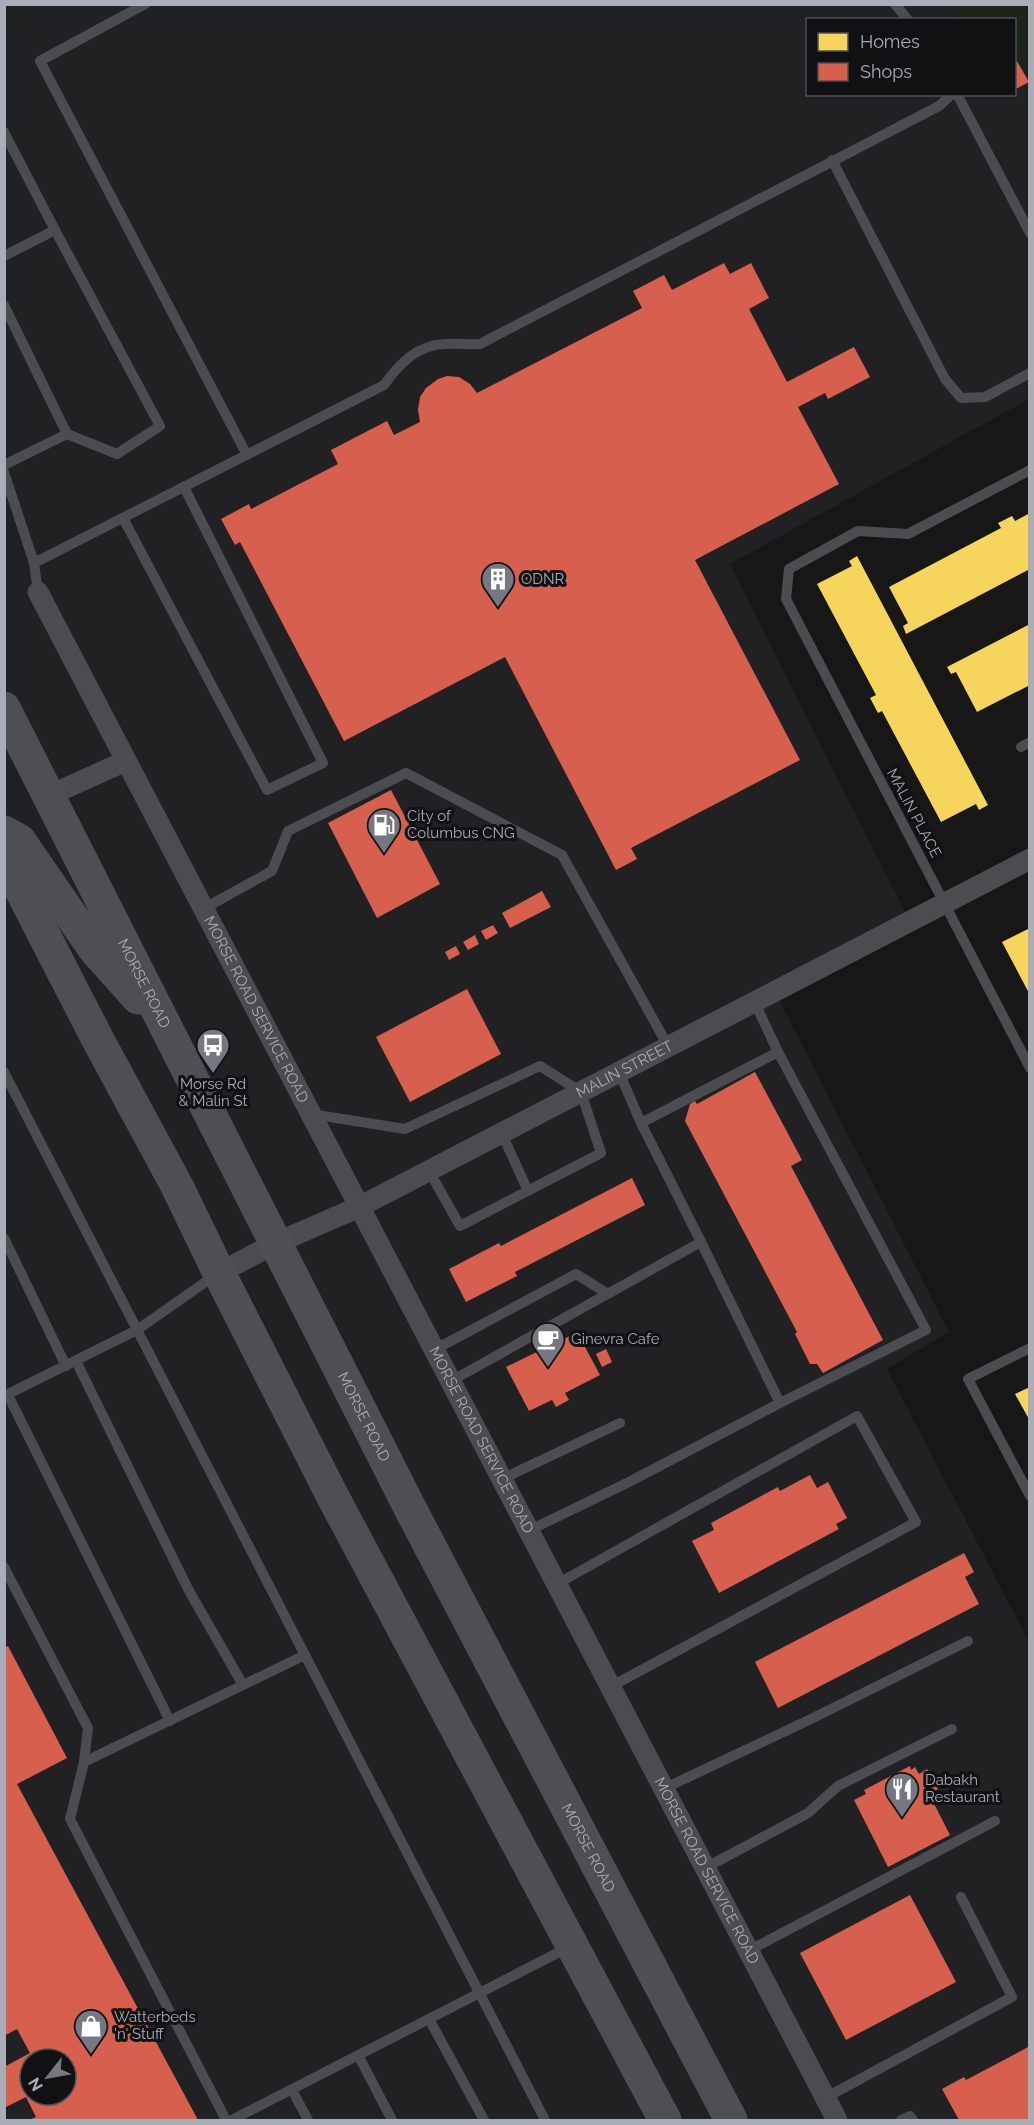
<svg xmlns="http://www.w3.org/2000/svg" width="1034" height="2125" font-family="Raleway,sans-serif">
<rect width="100%" height="100%" fill="#171717"/>
<path fill="#212123" fill-rule="evenodd" d="M5,5H946L961,19L808,20V94H1014L1015,72L1019,77L1030,96L1029,399L730,564L908,918L773,988L949,1332L887,1369L1029,1642V2120H5ZM30,2059H66V2095H30Z"/>
<polygon fill="#1d241e" points="946,5 1029,5 1029,96 1019,77 1015,72 1014,20 961,19"/>
<g fill="#f6d55c">
<polygon points="1030,513 1030,569 906,634 903,626 908,623 889,587 1001,528 998,523 1012,516 1015,521"/>
<polygon points="857,556 988,805 979,810 976,804 941,822 882,711 878,713 870,698 876,695 817,584 852,566 849,561"/>
<polygon points="1030,624 1030,685 977,712 956,672 951,674 947,667"/>
<polygon points="1030,928 1030,995 1002,942"/>
<polygon points="1030,1387 1030,1421 1015,1394"/>
</g>
<g fill="#d6604d" fill-rule="evenodd">
<polygon points="1014,56 1029,82 1014,90"/>
<polygon points="724,263 730,274 751,263 769,298 749,309 787,382 854,347 870,377 828,399 825,393 798,407 839,484 695,560 800,760 631,848 637,859 616,870 505,657 344,741 240,542 235,545 221,519 249,504 251,509 338,464 331,450 387,421 394,435 420,422 418,410 420,397 426,388 438,379 447,376 459,377 470,384 477,393 642,308 633,291 664,275 672,290"/>
<polygon points="391,790 440,884 377,918 328,823"/>
<polygon points="542,891 551,907 510,928 502,913"/>
<polygon points="493,925 498,933 486,940 481,931"/>
<polygon points="475,935 479,944 468,950 463,942"/>
<polygon points="456,946 460,954 449,960 445,952"/>
<polygon points="467,989 501,1054 410,1102 376,1037"/>
<polygon points="755,1072 802,1160 791,1166 883,1340 823,1373 817,1364 810,1364 795,1334 797,1332 685,1121 690,1104 695,1101 697,1104"/>
<polygon points="632,1178 645,1205 515,1272 517,1276 466,1302 449,1269 499,1243 501,1246"/>
<polygon points="577,1332 600,1375 565,1393 569,1400 556,1407 552,1400 529,1411 506,1367 541,1350 536,1341 545,1336 551,1346"/>
<polygon points="606,1349 612,1362 602,1367 596,1354"/>
<polygon points="810,1475 817,1488 828,1482 847,1518 836,1524 839,1529 719,1593 692,1541 714,1530 711,1523 778,1487 780,1491"/>
<polygon points="964,1553 974,1572 965,1577 979,1604 778,1708 755,1662"/>
<path d="M8,1646L67,1758L17,1784L198,2120H29L36,2117L26,2097L4,2108V2067L30,2053L17,2029L4,2036V1648ZM30,2059H66V2095H30Z"/>
<polygon points="910,1766 911,1770 915,1767 919,1774 927,1769 938,1789 929,1794 950,1835 888,1867 854,1800 866,1794 864,1790"/>
<polygon points="910,1895 956,1982 846,2040 800,1953"/>
<polygon points="1030,2046 1030,2120 959,2120 942,2089 964,2077 966,2080"/>
</g>
<g fill="none" stroke-linecap="round" stroke-linejoin="round">
<g stroke="#4b4c50" stroke-width="10">
<polyline points="145,4 40,61 247,455"/>
<polyline points="895,4 908,20"/>
<polyline points="957,94 1030,233"/>
<polyline points="4,132 55,230 4,256"/>
<polyline points="832,160 945,379 961,398 985,397 1030,373"/>
<polyline points="4,305 67,434"/>
<polyline points="4,465 67,434 117,454 160,426 55,230"/>
<polyline points="1030,470 908,534 858,531 789,569 786,599 1030,1068"/>
<polyline points="4,472 34,563"/>
<polyline points="123,518 267,790 323,763 184,487"/>
<path d="M38,592L34,563L384,385C399,364 418,344 446,344C457,343 468,345 480,344L939,106L952,94"/>
<polyline points="1021,747 1030,742"/>
<polyline points="203,909 272,871 288,831 406,773 562,855 668,1046"/>
<polyline points="778,1052 926,1330 780,1403"/>
<polyline points="4,1072 545,2120"/>
<polyline points="619,1072 641,1123 701,1242"/>
<polyline points="311,1114 405,1129 540,1066 581,1092 601,1153 460,1226 429,1171"/>
<polyline points="641,1123 778,1052 754,1001"/>
<polyline points="502,1134 528,1191"/>
<polyline points="4,1238 66,1366"/>
<polyline points="1030,1348 968,1379 1030,1496"/>
<polyline points="434,1350 576,1274 608,1294"/>
<polyline points="76,1361 188,1589 243,1685"/>
<polyline points="451,1381 701,1242 780,1403 629,1482 528,1531"/>
<polyline points="8,1395 170,1721"/>
<polyline points="4,1396 137,1330 217,1274"/>
<polyline points="502,1479 620,1423"/>
<polyline points="4,1567 88,1728 84,1762"/>
<polyline points="557,1584 857,1416 916,1522 610,1687"/>
<polyline points="663,1789 811,1719 968,1641"/>
<polyline points="705,1868 808,1813 838,1786 952,1729"/>
<polyline points="748,1951 995,1821"/>
<polyline points="429,2019 484,2120"/>
<polyline points="358,2055 392,2120"/>
<polyline points="292,2090 308,2120"/>
<polyline points="825,2098 1012,1997 961,1897"/>
<polyline points="226,2120 70,1819 84,1762 305,1655"/>
<polyline points="232,2120 569,1947"/>
<polyline points="901,2120 910,2116 913,2120"/>
</g>
<g stroke="#4b4c50" stroke-width="21">
<path id="s1" d="M38,592L837,2120"/>
<polyline points="48,796 126,761"/>
<path id="s2" d="M219,1273L274,1244L359,1207L1030,859"/>
</g>
<g stroke="#4d4f52" stroke-width="33">
<path id="s3" d="M4,708L412,1512L731,2120"/>
<polyline points="4,832 19,840 95,950 138,998"/>
<polyline points="4,857 97,1038 177,1186 219,1273 333,1497 665,2120"/>
</g>
</g>
<defs>
<symbol id="building-pin" viewBox="-11 -11 22 30"><path d="M0 17L-7.5 6A9.5 9.5 0 1 1 7.5 6Z" fill="#757880" stroke="#111113"/><path d="M-4-6H4V6H1V3H-1V6H-4ZM-2.5-4.3h1.7v1.8h-1.7ZM.8-4.3h1.7v1.8H.8ZM-2.5-1h1.7V.8h-1.7ZM.8-1h1.7V.8H.8Z" fill="#fff"/></symbol>
<symbol id="fuel-pin" viewBox="-11 -11 22 30"><path d="M0 17L-7.5 6A9.5 9.5 0 1 1 7.5 6Z" fill="#757880" stroke="#111113"/><path d="M-5.5-6h7V0h2V4h1.3V-2.5L3-4.5l.8-.8L6-3V5H2.5V1h-1V6h-7ZM-4.2-4.7v3.2H.2V-4.7Z" fill="#fff"/></symbol>
<symbol id="bus-pin" viewBox="-11 -11 22 30"><path d="M0 17L-7.5 6A9.5 9.5 0 1 1 7.5 6Z" fill="#757880" stroke="#111113"/><path d="M-5-6H5V4H4V6H2V4H-2V6H-4V4H-5ZM-3.5-4V0h7V-4ZM-3.5 1.2v1.5H-2V1.2ZM2 1.2v1.5H3.5V1.2Z" fill="#fff"/></symbol>
<symbol id="cafe-pin" viewBox="-11 -11 22 30"><path d="M0 17L-7.5 6A9.5 9.5 0 1 1 7.5 6Z" fill="#757880" stroke="#111113"/><path d="M-5.5-4.5H6V0H3Q3 3.5 0 3.5H-2.5Q-5.5 3.5-5.5 0ZM3-3.2v2h1.7v-2ZM-6 4.5H4V6H-6Z" fill="#fff"/></symbol>
<symbol id="restaurant-pin" viewBox="-11 -11 22 30"><path d="M0 17L-7.5 6A9.5 9.5 0 1 1 7.5 6Z" fill="#757880" stroke="#111113"/><path d="M-5-6h1v4h1v-4h1v4h1v-4h1v5L-1.5 .5V6h-2V.5L-5-1ZM5-6V6H3V1.5H1.5Q1.5-4 5-6Z" fill="#fff"/></symbol>
<symbol id="shop-pin" viewBox="-11 -11 22 30"><path d="M0 17L-7.5 6A9.5 9.5 0 1 1 7.5 6Z" fill="#757880" stroke="#111113"/><path d="M-5-2.5h2.3a2.7 3.5 0 0 1 5.4 0H5L5.5 6h-11ZM-1.5-2.5h3a1.5 2.3 0 0 0-3 0Z" fill="#fff"/></symbol>
</defs>
<g fill-rule="evenodd">
<use href="#building-pin" x="479" y="560" width="38" height="52"/>
<use href="#fuel-pin" x="365" y="806" width="38" height="52"/>
<use href="#bus-pin" x="194" y="1026" width="38" height="52"/>
<use href="#cafe-pin" x="529" y="1320" width="38" height="52"/>
<use href="#restaurant-pin" x="883" y="1770" width="38" height="52"/>
<use href="#shop-pin" x="72" y="2007" width="38" height="52"/>
</g>
<g text-anchor="middle" stroke-width="6" stroke-linejoin="round" paint-order="stroke">
<g font-size="15" fill="#a8adb8" stroke="#111113" text-anchor="start">
<text x="521" y="584">ODNR</text>
<text x="407" y="821">City of<tspan x="407" dy="17">Columbus CNG</tspan></text>
<text x="213" y="1089" text-anchor="middle">Morse Rd<tspan x="213" dy="17">&amp; Malin St</tspan></text>
<text x="571" y="1344">Ginevra Cafe</text>
<text x="925" y="1785">Dabakh<tspan x="925" dy="17">Restaurant</tspan></text>
<text x="114" y="2022">Watterbeds<tspan x="114" dy="17">'n' Stuff</tspan></text>
</g>
<g font-size="15" fill="#a8adb8" stroke="#111113">
<text transform="translate(914 813) rotate(62)" y="5">MALIN PLACE</text>
<text dy="5" stroke="none"><textPath href="#s3" startOffset="309">MORSE ROAD</textPath></text>
<text dy="5" stroke="none"><textPath href="#s1" startOffset="471">MORSE ROAD SERVICE ROAD</textPath></text>
<text dy="5" stroke="none"><textPath href="#s2" startOffset="454">MALIN STREET</textPath></text>
<text dy="5" stroke="none"><textPath href="#s3" startOffset="795">MORSE ROAD</textPath></text>
<text dy="5" stroke="none"><textPath href="#s1" startOffset="957">MORSE ROAD SERVICE ROAD</textPath></text>
<text dy="5" stroke="none"><textPath href="#s3" startOffset="1281">MORSE ROAD</textPath></text>
<text dy="5" stroke="none"><textPath href="#s1" startOffset="1443">MORSE ROAD SERVICE ROAD</textPath></text>
</g>
</g>
<rect width="1034" height="2125" fill="none" stroke="#a8adb8" stroke-width="12"/>
<rect x="806" y="18" width="210" height="78" fill="#111113" stroke="#4d4f55" stroke-width="1.5"/>
<rect x="818" y="33" width="30" height="18" fill="#f6d55c" stroke="#4d4f55" stroke-width="1.5"/>
<text x="860" y="48" font-size="18" fill="#a8adb8">Homes</text>
<rect x="818" y="63" width="30" height="18" fill="#d6604d" stroke="#4d4f55" stroke-width="1.5"/>
<text x="860" y="78" font-size="18" fill="#a8adb8">Shops</text>
<g transform="translate(48 2077) rotate(239)"><circle r="28" fill="#111113" stroke="#4d4f55" stroke-width="1.5"/>
<path d="M0-4.5L10 22L0 15L-10 22Z" fill="#757880"/>
<text y="-9" font-size="16" font-weight="bold" text-anchor="middle" fill="#a8adb8">N</text>
</g>
</svg>
